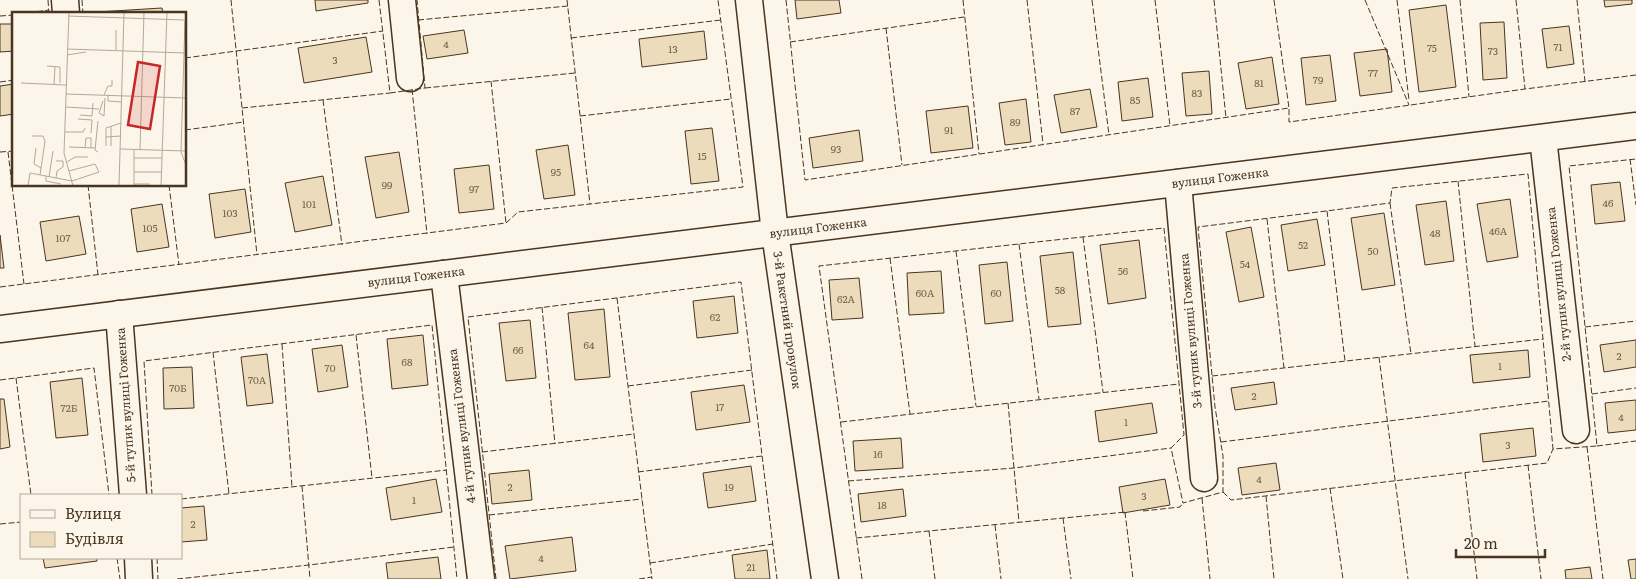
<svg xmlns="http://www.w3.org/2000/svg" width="1636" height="579" font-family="Literata,serif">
<rect width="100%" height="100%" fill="#fbf6e9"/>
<g fill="#ecdcbc" stroke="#4a3520">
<polygon points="315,0 368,0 368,3 316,11"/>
<polygon points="795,0 839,0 841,13 797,19"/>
<polygon points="1604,0 1632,0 1632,4 1605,7"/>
<polygon points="1446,5 1456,87 1419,92 1409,10"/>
<polygon points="162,8 163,14 97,14 97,12"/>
<polygon points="1504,22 1507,78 1483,80 1480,23"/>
<polygon points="0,24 14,24 14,51 0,52"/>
<polygon points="1569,26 1574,64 1547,68 1542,29"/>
<polygon points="464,30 468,53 427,59 423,36"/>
<polygon points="704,31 707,59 642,67 639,39"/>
<polygon points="366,37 372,72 304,83 298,48"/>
<polygon points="1387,49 1392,92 1360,96 1354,53"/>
<polygon points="1330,55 1336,101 1306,105 1301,58"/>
<polygon points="1272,57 1279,104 1246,109 1238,63"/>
<polygon points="1209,71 1212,114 1186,116 1182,73"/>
<polygon points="1148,78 1153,117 1122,121 1118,82"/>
<polygon points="14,84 14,114 0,116 0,86"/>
<polygon points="1090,89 1097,127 1061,133 1054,95"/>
<polygon points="1026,99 1031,142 1005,145 999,103"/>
<polygon points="968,106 973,148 931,153 926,111"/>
<polygon points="712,128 719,181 691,184 685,131"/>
<polygon points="859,130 863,161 813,168 809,138"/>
<polygon points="568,145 575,195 544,199 536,150"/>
<polygon points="399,152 409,212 376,218 365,157"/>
<polygon points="489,165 494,209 459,213 454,169"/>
<polygon points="323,176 332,225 295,232 285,183"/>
<polygon points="1620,182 1625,221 1595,224 1591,185"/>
<polygon points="245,189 251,232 215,238 209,194"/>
<polygon points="1510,199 1518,257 1487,262 1477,204"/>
<polygon points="1446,201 1454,261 1425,265 1416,205"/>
<polygon points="162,204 169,247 137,252 131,209"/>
<polygon points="1384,213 1395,285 1362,290 1351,218"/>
<polygon points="79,216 86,254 46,261 40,222"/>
<polygon points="1317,219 1325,265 1288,271 1281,225"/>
<polygon points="1251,227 1264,297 1239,302 1226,232"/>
<polygon points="0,235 4,268 0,268"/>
<polygon points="1139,240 1146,298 1108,304 1100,245"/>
<polygon points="1073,252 1081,324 1048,327 1040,256"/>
<polygon points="1007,262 1013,321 985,324 979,265"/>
<polygon points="941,271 944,313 909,315 907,273"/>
<polygon points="859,278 863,318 832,320 829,280"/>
<polygon points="734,296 738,333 697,338 693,301"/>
<polygon points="604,309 610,377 575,380 568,313"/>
<polygon points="530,320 536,378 506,381 499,323"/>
<polygon points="423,335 428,385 392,389 387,339"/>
<polygon points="1636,340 1636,367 1604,372 1600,345"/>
<polygon points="342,345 348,387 318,392 312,349"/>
<polygon points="1528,350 1530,377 1473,383 1470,355"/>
<polygon points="267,354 273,403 247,406 241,357"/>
<polygon points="192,367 194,408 164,409 163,368"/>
<polygon points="82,378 88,435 56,438 50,382"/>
<polygon points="1274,382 1277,404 1235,410 1231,388"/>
<polygon points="744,385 750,422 696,430 691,392"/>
<polygon points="0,399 4,399 10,447 0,449"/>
<polygon points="1636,400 1636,430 1608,433 1605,403"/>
<polygon points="1152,403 1157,433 1099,442 1095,411"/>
<polygon points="1533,428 1536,456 1483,462 1480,434"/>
<polygon points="901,438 903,468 855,471 853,441"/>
<polygon points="1276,463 1280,490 1242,495 1238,468"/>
<polygon points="751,466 756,501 708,508 703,473"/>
<polygon points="529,470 532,500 492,504 489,474"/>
<polygon points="436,479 442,512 391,520 386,488"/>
<polygon points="1165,479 1170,505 1123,513 1119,487"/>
<polygon points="903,489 906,516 861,522 858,494"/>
<polygon points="204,506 207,540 181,542 181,508"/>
<polygon points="572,537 576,571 510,579 505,546"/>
<polygon points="767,550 770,579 735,579 732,555"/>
<polygon points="438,557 441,579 388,579 386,563"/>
<polygon points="43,558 97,558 97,561 45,568"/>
<polygon points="1636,559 1636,579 1631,579 1628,560"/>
<polygon points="1590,567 1592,579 1566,579 1565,570"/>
</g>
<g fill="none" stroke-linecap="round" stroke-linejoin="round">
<defs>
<g id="street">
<polyline points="65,0 66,14"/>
<polyline points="402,0 410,78"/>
<polyline points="749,0 775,233 825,579"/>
<polyline points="1543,138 1576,430"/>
<polyline points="1178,183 1204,478"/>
<polyline points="444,274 481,579"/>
<polyline points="119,314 133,495"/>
<polyline points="0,329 1636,126"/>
<polyline points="138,558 139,579"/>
</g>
</defs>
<use href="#street" stroke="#4a3520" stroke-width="29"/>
<use href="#street" stroke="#fbf6e9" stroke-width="26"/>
<g stroke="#4a3520" stroke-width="1" stroke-dasharray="6 2.5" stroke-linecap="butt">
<polyline points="48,0 49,14"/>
<polyline points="82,0 83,14"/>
<polyline points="231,0 257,255"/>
<polyline points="379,0 390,93 425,88 417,0"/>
<polyline points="567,0 590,204"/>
<polyline points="786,0 805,180 1289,108 1289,122 1525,89 1636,75"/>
<polyline points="963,0 979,154"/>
<polyline points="1027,0 1043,144"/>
<polyline points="1092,0 1109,135"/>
<polyline points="1155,0 1170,126"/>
<polyline points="1214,0 1226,118"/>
<polyline points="1274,0 1289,108"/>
<polyline points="1365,0 1409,105"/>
<polyline points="1397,0 1409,100"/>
<polyline points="1460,0 1469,97"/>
<polyline points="1516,0 1525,89"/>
<polyline points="1577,0 1585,82"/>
<polyline points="20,14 49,10"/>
<polyline points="0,16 14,15"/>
<polyline points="418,20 568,6"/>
<polyline points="886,28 902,165"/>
<polyline points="571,38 721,20"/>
<polyline points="790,42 964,17"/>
<polyline points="185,58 383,31"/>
<polyline points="491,81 506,223"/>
<polyline points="0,82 14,80"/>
<polyline points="425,88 575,73"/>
<polyline points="412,89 427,234"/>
<polyline points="323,100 342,245"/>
<polyline points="242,108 390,93"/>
<polyline points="580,116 731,99"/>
<polyline points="185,130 244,122"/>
<polyline points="0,152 14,151"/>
<polyline points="8,152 24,284"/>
<polyline points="1630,159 1636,205"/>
<polyline points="1458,181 1475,346"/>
<polyline points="88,185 98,275"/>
<polyline points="169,185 179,265"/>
<polyline points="1390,203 1411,354"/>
<polyline points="1327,211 1345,361"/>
<polyline points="1267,219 1284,368"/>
<polyline points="1083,237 1103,392"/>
<polyline points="1019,244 1039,399"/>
<polyline points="956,251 976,406"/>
<polyline points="890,258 910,414"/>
<polyline points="0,287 506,223 518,212 743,187 718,0"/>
<polyline points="617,298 652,579"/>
<polyline points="542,307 555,444"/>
<polyline points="1585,327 1636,321"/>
<polyline points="356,335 372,478"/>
<polyline points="282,344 292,487"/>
<polyline points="213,352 229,494"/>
<polyline points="1379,357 1408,579"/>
<polyline points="1212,376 1543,339"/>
<polyline points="16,378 31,495"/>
<polyline points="0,380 94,368 109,495"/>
<polyline points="628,386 752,370"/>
<polyline points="1592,394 1636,388"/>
<polyline points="1008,403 1019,522"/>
<polyline points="841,422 1179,384"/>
<polyline points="1221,442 1549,401"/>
<polyline points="1597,446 1636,441"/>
<polyline points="1587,447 1603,579"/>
<polyline points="482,452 634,434"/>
<polyline points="1528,465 1541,579"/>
<polyline points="638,472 762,456"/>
<polyline points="1465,473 1477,579"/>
<polyline points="848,481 1014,468 1171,448"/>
<polyline points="302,486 310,579"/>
<polyline points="1330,488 1343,579"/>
<polyline points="1223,492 1231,500 1547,463 1553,449"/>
<polyline points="152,495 144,361 432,325 457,579"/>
<polyline points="1266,496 1274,579"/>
<polyline points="1202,498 1210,579"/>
<polyline points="181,499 447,470"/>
<polyline points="1143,511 1180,507 1183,503"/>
<polyline points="1125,512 1133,579"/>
<polyline points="489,515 642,499"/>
<polyline points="1063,518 1071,579"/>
<polyline points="0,524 21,522"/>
<polyline points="995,525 1001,579"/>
<polyline points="929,531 935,579"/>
<polyline points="856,538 1126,512"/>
<polyline points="117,558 120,579"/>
<polyline points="157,558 158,579"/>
<polyline points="650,563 773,544"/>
<polyline points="177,579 309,565 454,547"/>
<polyline points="496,579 468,317 741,282 777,579"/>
<polyline points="639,579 652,577"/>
<polyline points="862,579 819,266 1164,228 1184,435 1171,448 1183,503 1223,492 1223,456 1215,407 1198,227 1390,203 1392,188 1528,174 1553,449 1597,446 1569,166 1636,159"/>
</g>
</g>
<g text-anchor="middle" stroke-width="4" stroke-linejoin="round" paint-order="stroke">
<g font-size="10" fill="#725f47">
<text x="446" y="48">4</text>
<text x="1558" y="51">71</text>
<text x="1432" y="52">75</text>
<text x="673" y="53">13</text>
<text x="1493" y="55">73</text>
<text x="335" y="64">3</text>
<text x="1373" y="77">77</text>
<text x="1318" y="84">79</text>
<text x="1259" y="87">81</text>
<text x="1197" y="97">83</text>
<text x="1135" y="104">85</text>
<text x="1075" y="115">87</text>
<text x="1015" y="126">89</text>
<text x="949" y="134">91</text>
<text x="836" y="153">93</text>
<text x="702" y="160">15</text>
<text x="556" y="176">95</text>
<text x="387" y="189">99</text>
<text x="474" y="193">97</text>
<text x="1608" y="207">46</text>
<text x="309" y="208">101</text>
<text x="230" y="217">103</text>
<text x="150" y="232">105</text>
<text x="1498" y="235">46А</text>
<text x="1435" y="237">48</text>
<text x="63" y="242">107</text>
<text x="1303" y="249">52</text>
<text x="1373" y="255">50</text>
<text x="1245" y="268">54</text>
<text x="1123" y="275">56</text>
<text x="1060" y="294">58</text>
<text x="925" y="297">60А</text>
<text x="996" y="297">60</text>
<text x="846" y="303">62А</text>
<text x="715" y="321">62</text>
<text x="589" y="349">64</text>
<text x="518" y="354">66</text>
<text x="1619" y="360">2</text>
<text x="407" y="366">68</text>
<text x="1500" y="370">1</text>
<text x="330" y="372">70</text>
<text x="257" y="384">70А</text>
<text x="178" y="392">70Б</text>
<text x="1254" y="400">2</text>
<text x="720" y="411">17</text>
<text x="69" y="412">72Б</text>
<text x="1621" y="421">4</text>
<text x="1126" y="426">1</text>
<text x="1508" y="449">3</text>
<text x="878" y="458">16</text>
<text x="1259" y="483">4</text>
<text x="510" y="491">2</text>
<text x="729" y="491">19</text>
<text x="1144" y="500">3</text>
<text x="414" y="504">1</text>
<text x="882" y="509">18</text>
<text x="193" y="528">2</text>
<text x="541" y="562">4</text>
<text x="751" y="571">21</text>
</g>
<g font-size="12" fill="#4a3520" stroke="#fbf6e9">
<text transform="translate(1220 178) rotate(-7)" y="4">вулиця Гоженка</text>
<text transform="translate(818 228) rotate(-7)" y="4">вулиця Гоженка</text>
<text transform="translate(416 277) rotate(-7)" y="4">вулиця Гоженка</text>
<text transform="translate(1559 284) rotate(-96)" y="4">2-й тупик вулиці Гоженка</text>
<text transform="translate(787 320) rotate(82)" y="4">3-й Ракетний провулок</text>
<text transform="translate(1191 331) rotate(-95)" y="4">3-й тупик вулиці Гоженка</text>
<text transform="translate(126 405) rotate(-94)" y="4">5-й тупик вулиці Гоженка</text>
<text transform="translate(462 426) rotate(-97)" y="4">4-й тупик вулиці Гоженка</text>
</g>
</g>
<g transform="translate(12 12)">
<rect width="174" height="174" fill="#fbf6e9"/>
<path fill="none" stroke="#b4a999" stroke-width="1" d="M57,0L52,141L61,174M56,4L172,8M173,8L169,140L174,153M55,37L174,41M104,38V18M55,43L74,40M35,54L48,55V71M9,71L54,73M42,73L43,55M54,82L174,86M92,83L96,74H100V68M96,83V89L110,90M91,89L87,101L92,104L93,86M54,95L87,97M68,103L80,104L81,91M66,107L80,108L79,121M53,120H71L73,116M20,124H31L33,129L28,163M94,125L109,124M94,134V116L109,111M99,134V114M57,135L83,136M24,136L22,152L29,156M73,136L74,126H79V136M108,137L174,139M128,138L132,0M86,140L83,138L86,109M122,146H150M55,150L63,145H76M122,160H149M34,164V169L49,172M37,165L41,139M44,166L45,159L51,155V149H44M122,172H138M16,174L18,161L60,169L87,160L83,152L57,159M107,174L112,0M122,174V138M149,174L155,0"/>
<path fill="#c62828" fill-opacity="0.15" stroke="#c62828" stroke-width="2.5" d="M126,50L148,54L138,117L116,113Z"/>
<rect width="174" height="174" fill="none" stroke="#4a3520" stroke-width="2.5"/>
</g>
<rect x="20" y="494" width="162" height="65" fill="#fbf6e9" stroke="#b4a999"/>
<rect x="30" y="510" width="25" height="8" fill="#fbf6e9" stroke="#b4a999"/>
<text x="65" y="519" font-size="15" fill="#4a3520">Вулиця</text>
<rect x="30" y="532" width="25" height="15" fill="#ecdcbc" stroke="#b4a999"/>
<text x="65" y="544" font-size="15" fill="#4a3520">Будівля</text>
<path d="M1456 549v8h89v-8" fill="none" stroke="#4a3520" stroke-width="2.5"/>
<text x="1464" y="549" font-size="15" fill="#4a3520" stroke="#fbf6e9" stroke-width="4" paint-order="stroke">20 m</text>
</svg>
